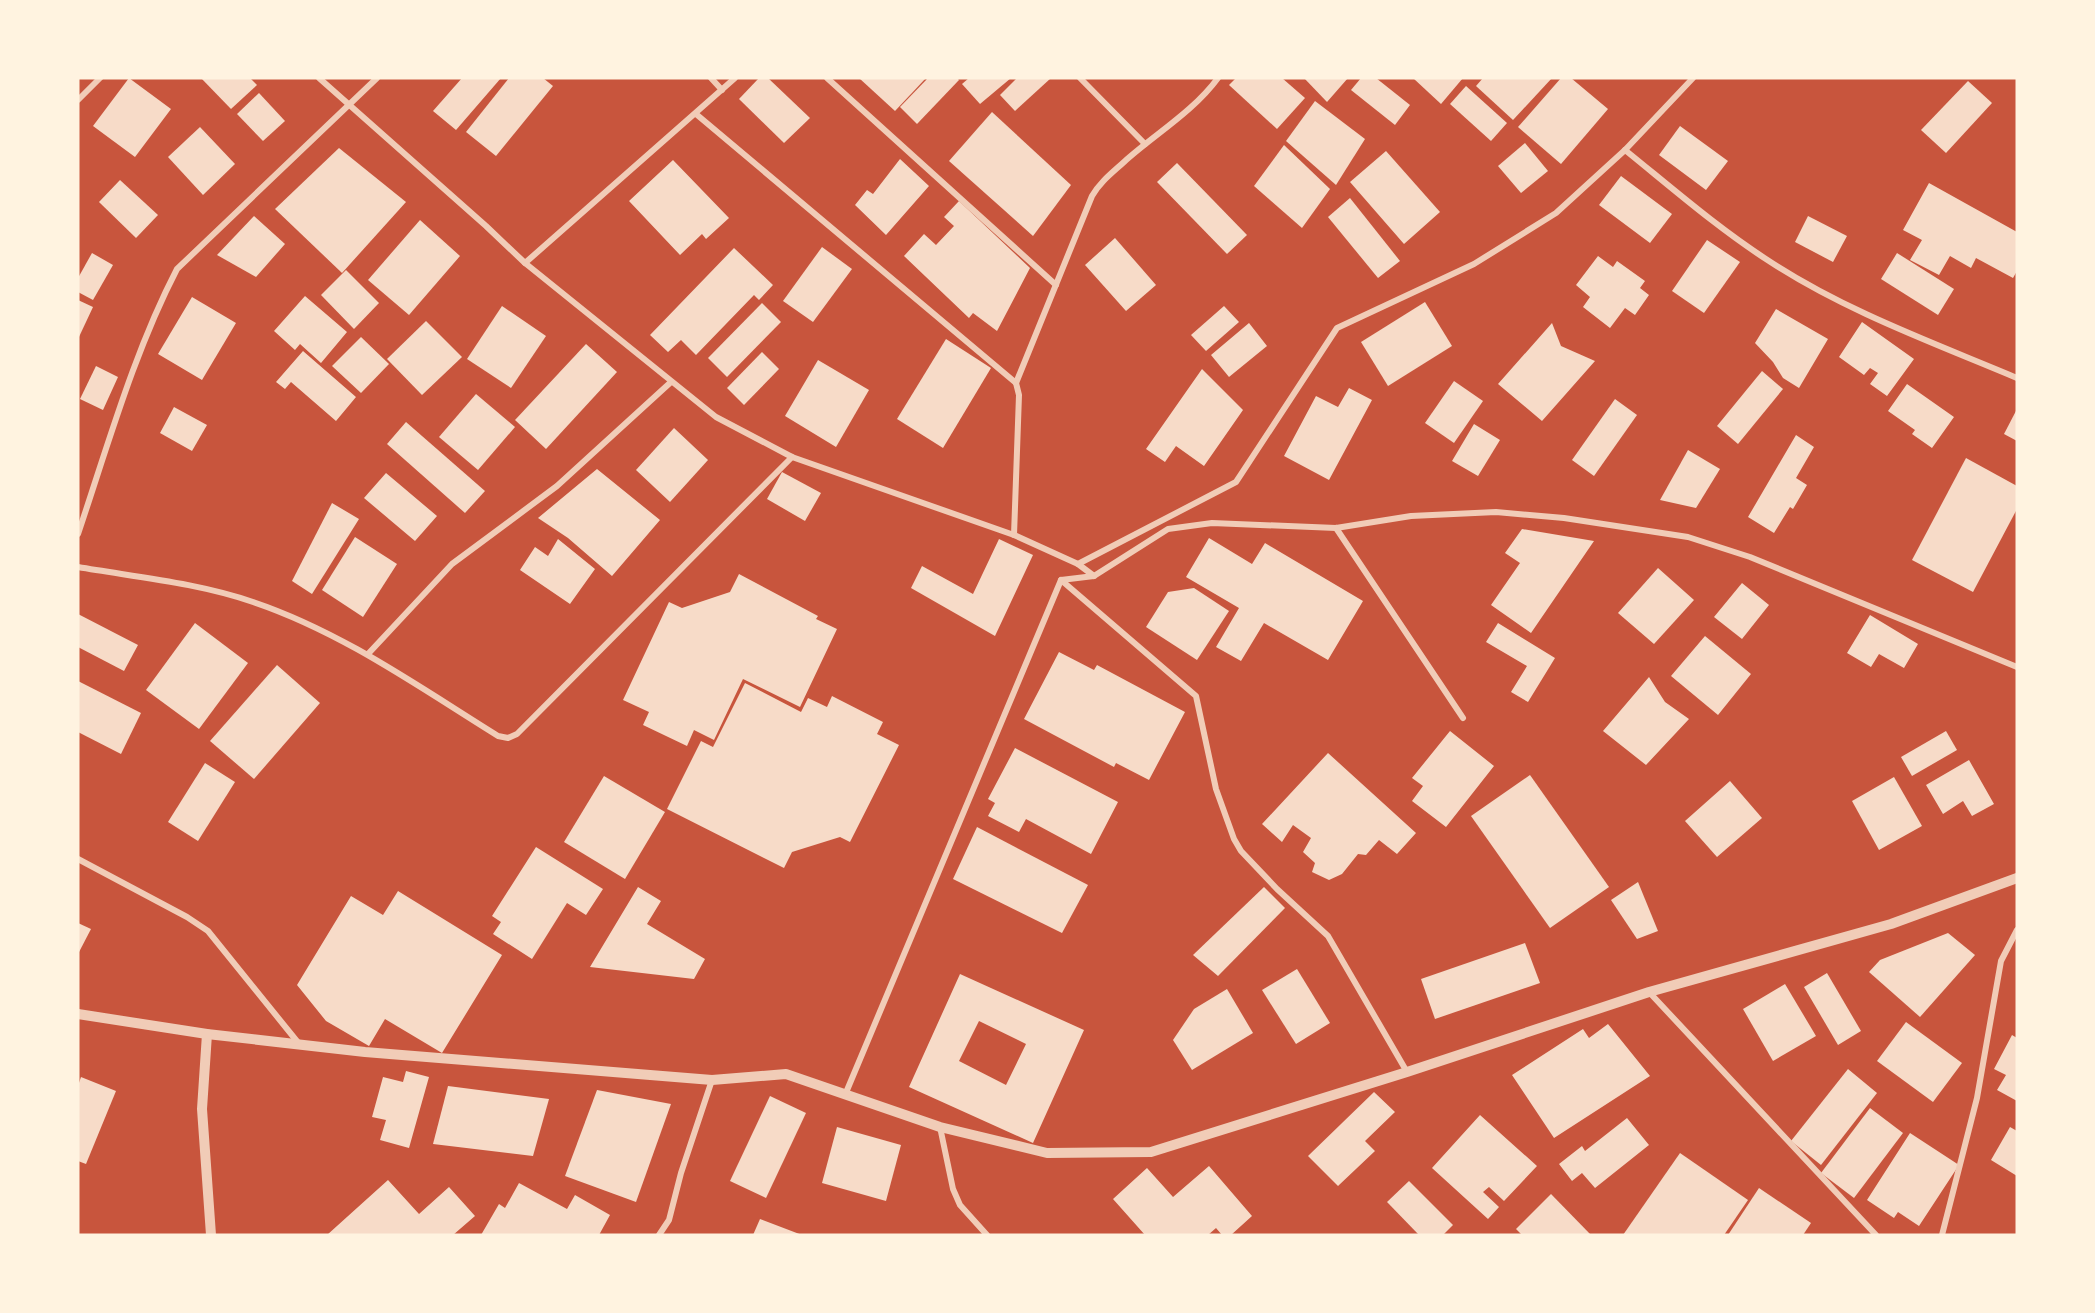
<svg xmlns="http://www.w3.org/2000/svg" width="2095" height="1313" font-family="Figtree,sans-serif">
<rect width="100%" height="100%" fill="#c8553d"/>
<g fill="#f7dbc8" fill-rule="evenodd">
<polygon points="129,78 171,109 135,157 93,126"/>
<polygon points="201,78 250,78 257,85 231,109"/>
<polygon points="462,78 501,78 456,130 433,111"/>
<polygon points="509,78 543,78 553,86 496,156 466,132"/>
<polygon points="759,78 768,78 810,118 784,143 739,99"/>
<polygon points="859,78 926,78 895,111"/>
<polygon points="928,78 957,78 959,80 917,124 900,107"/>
<polygon points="969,78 1011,78 980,104 962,84"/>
<polygon points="1017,78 1051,78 1015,111 1000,95"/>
<polygon points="1236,78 1282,78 1305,98 1277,129 1229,85"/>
<polygon points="1304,78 1348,78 1327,102"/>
<polygon points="1361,78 1376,78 1410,105 1395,125 1351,90"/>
<polygon points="1413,78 1463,78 1441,104"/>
<polygon points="1483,78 1552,78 1513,120 1476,86"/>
<polygon points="1561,78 1571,78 1608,109 1561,164 1518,127"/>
<polygon points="1968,81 1992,103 1946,153 1921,130"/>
<polygon points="1466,86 1507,123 1491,141 1450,104"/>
<polygon points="259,93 285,121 263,141 237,114"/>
<polygon points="1315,101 1365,139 1336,185 1286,141"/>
<polygon points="992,112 1071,185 1033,236 949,161"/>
<polygon points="1680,126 1728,161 1706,190 1659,155"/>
<polygon points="200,127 235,164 203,195 168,157"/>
<polygon points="1525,143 1548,171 1521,193 1498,166"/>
<polygon points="1284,145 1330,189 1302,228 1254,186"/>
<polygon points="339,148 406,202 342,273 275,209"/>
<polygon points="1386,151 1440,212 1404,244 1350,182"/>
<polygon points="900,159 929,186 886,235 855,205 867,190 873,194"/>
<polygon points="673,160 729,218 706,239 702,234 680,255 629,201"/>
<polygon points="1177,163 1247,235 1227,254 1157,182"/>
<polygon points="1621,176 1672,214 1650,243 1599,205"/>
<polygon points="120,180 158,215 136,238 99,202"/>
<polygon points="1929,183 2017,232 2017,271 2013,278 1976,258 1971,268 1950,256 1939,275 1910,260 1922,240 1903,230"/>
<polygon points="1350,198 1400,261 1378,278 1328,217"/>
<polygon points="959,201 1030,268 997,331 973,313 969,318 904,256 924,234 936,245 954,226 944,217"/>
<polygon points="254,216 285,244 256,277 217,255"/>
<polygon points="1808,216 1847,236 1833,262 1795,242"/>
<polygon points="420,220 460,256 409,315 368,280"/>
<polygon points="1115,238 1156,285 1126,311 1085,265"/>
<polygon points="1707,240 1740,262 1704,313 1672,291"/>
<polygon points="822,247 852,269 813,322 783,301"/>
<polygon points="734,248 773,285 759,300 754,295 696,355 681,340 668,352 650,335"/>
<polygon points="92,253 113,265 93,300 78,292 78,278"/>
<polygon points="1897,253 1954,289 1938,315 1881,279"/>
<polygon points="1598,256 1613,267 1617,261 1645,281 1640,288 1649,295 1635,315 1625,308 1610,328 1583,307 1590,297 1576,285"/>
<polygon points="346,270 379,303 354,329 321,295"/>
<polygon points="305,296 347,332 321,363 300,344 295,350 274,331"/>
<polygon points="192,297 236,323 202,380 158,354"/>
<polygon points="78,300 93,307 78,339"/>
<polygon points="1425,302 1452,346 1388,386 1361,342"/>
<polygon points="762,303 781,322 727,377 708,358"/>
<polygon points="502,306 546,336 511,388 467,359"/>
<polygon points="1224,306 1239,322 1206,351 1191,335"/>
<polygon points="1776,309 1828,339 1799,388 1783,378 1773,362 1755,343"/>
<polygon points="426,321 462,357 422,395 387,359"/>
<polygon points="1862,322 1914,359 1887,396 1870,384 1878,373 1870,368 1864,375 1839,357"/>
<polygon points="1249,323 1267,346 1229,377 1211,355"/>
<polygon points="1552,323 1561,346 1595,361 1542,421 1498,384"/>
<polygon points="361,337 389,364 361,393 332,366"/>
<polygon points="946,339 991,368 943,448 897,419"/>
<polygon points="586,344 617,372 546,449 515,420"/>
<polygon points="303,351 356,397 336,421 291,382 285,389 276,382"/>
<polygon points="762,352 779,369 744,405 727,388"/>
<polygon points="818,360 869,390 836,447 785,416"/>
<polygon points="96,366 118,377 103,410 80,399"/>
<polygon points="1202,369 1243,410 1204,466 1176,446 1165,462 1146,449"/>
<polygon points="1762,371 1783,389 1738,444 1717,426"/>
<polygon points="1454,381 1483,401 1454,443 1425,423"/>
<polygon points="1907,384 1954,417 1932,448 1912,434 1915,430 1888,411"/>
<polygon points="1349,388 1372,400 1329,480 1284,456 1316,396 1338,407"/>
<polygon points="476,394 515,427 478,470 439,437"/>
<polygon points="1615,399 1637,415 1594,476 1572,460"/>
<polygon points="174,407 207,425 192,451 160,433"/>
<polygon points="2017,409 2017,441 2004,434"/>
<polygon points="406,422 485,491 465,513 387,444"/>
<polygon points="1474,424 1500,440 1478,476 1452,461"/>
<polygon points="674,428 708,460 670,502 636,470"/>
<polygon points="1796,435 1814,447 1796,478 1807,485 1793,509 1790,507 1774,533 1748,517"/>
<polygon points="1688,450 1720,469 1696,508 1660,500"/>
<polygon points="1966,458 2017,486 2017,509 1973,592 1912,560"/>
<polygon points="597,469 660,520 612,576 568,538 538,518"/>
<polygon points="782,472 821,493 805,521 767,499"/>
<polygon points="386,473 437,516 415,541 364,498"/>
<polygon points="332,503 359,519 312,594 292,581"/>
<polygon points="1522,529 1594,541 1531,633 1491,605 1520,563 1505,553"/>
<polygon points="355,537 397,564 363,617 322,590"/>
<polygon points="1209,538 1252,564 1265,543 1363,601 1328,660 1264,623 1241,661 1216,647 1239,608 1186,577"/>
<polygon points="558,539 595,569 570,604 520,570 535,547 548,556"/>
<polygon points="999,539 1033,555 995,636 911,588 922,566 973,594"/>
<polygon points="1658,568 1694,600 1654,644 1618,613"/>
<polygon points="739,574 818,616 816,619 837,629 800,707 743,679 714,740 694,730 687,746 643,725 649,712 623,700 669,602 682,608 730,592"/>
<polygon points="1742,583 1769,605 1742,639 1714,617"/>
<polygon points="1194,588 1229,611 1197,660 1146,627 1168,592"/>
<polygon points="78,614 138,645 124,671 78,647"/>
<polygon points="1870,615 1918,644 1904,668 1879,654 1871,667 1847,653"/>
<polygon points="195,623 248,663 199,729 146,690"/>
<polygon points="1498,623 1555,658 1528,702 1511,692 1527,666 1486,642"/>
<polygon points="1705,636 1751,674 1718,715 1671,676"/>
<polygon points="1059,652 1094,670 1097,665 1185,712 1149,780 1116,763 1114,767 1024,719"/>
<polygon points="277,665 320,703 254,779 210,741"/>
<polygon points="1649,677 1665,702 1689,719 1646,765 1603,731"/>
<polygon points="78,681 141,713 121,754 78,732"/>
<polygon points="745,683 801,712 808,698 827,707 832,696 883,722 877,734 899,745 850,842 840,837 792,852 784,868 667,809 701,741 713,747"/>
<polygon points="1450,731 1494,766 1446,827 1412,801 1423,786 1412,778"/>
<polygon points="1946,731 1957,750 1912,776 1901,757"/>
<polygon points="1015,748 1118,802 1091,854 1026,819 1019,832 988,816 995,803 988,799"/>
<polygon points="1328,753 1416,833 1397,854 1379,840 1366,855 1358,854 1342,874 1329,880 1312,872 1315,863 1303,852 1311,838 1293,825 1282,842 1262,824"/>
<polygon points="1969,760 1994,804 1972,816 1963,801 1943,814 1926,785"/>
<polygon points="205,763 235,782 198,841 168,822"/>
<polygon points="1530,775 1609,887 1550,928 1471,816"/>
<polygon points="604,776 665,812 625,879 564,842"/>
<polygon points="1894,777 1922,826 1879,850 1852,801"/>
<polygon points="1730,781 1762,818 1717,857 1685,821"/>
<polygon points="977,827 1088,885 1062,933 953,879"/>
<polygon points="536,847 603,889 586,915 567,903 532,959 493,934 501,922 492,916"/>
<polygon points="1638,882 1658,931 1637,939 1611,900"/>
<polygon points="638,887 661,901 647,924 705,959 694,979 590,967"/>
<polygon points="1264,887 1285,908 1218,976 1193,955"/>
<polygon points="398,891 502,955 442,1053 385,1019 369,1046 326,1021 297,985 351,896 383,915"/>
<polygon points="78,923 91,929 78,954"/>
<polygon points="1948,933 1975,955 1920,1017 1869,972 1880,960"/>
<polygon points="1525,943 1540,983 1435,1019 1421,979"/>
<polygon points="1297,969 1330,1023 1296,1044 1262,990"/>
<polygon points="1827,973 1861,1031 1838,1045 1804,987"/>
<path d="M960,974L1084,1030L1033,1143L909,1087ZM979,1021L1026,1044L1006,1085L959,1061Z"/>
<polygon points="1785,984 1816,1036 1773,1061 1743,1009"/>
<polygon points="1227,989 1253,1033 1192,1070 1173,1040 1194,1009"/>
<polygon points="1906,1022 1962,1063 1933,1102 1877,1061"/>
<polygon points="1608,1024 1650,1076 1554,1138 1512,1075 1583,1029 1589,1038"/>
<polygon points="2012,1035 2017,1038 2017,1101 1997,1090 2006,1075 1994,1069"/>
<polygon points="1848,1069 1877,1093 1821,1165 1791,1141"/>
<polygon points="406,1071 429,1077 409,1148 380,1140 386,1120 372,1117 383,1077 403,1082"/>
<polygon points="81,1077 116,1091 86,1164 78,1161 78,1086"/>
<polygon points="448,1086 549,1099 533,1156 433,1144"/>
<polygon points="597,1090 671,1104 636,1202 565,1176"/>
<polygon points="1374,1092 1395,1112 1365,1141 1375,1151 1338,1186 1308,1156"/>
<polygon points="770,1096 806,1113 766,1198 730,1181"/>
<polygon points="1870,1108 1903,1133 1854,1198 1821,1173"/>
<polygon points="1480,1115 1537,1166 1504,1201 1489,1187 1483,1192 1499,1207 1488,1219 1432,1168"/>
<polygon points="1627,1118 1649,1145 1595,1188 1582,1173 1572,1181 1559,1164 1582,1146 1585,1151"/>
<polygon points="837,1127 901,1145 886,1201 822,1183"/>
<polygon points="2010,1127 2017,1131 2017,1176 1991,1160"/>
<polygon points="1910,1133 1959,1165 1919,1226 1898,1212 1894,1218 1867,1200"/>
<polygon points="1680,1153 1748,1200 1724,1235 1623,1235"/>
<polygon points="1209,1166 1252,1216 1231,1235 1222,1235 1216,1228 1208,1235 1145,1235 1113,1199 1147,1168 1173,1197"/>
<polygon points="388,1180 419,1214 449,1187 475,1216 453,1235 327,1235"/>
<polygon points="1409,1181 1453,1225 1443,1235 1419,1235 1387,1202"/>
<polygon points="519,1183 567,1209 575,1195 610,1215 599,1235 481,1235 499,1204 505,1208"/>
<polygon points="1759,1188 1811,1223 1803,1235 1728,1235"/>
<polygon points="1551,1194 1591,1235 1522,1235 1516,1229"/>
<polygon points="760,1219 802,1235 753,1235"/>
</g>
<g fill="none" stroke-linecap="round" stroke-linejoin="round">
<g stroke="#f1ccb7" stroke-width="6">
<polyline points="319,78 486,226 525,263 716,417 792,457 1014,535 1078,564 1236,482 1337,328 1474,264 1556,213 1625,150 1693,78"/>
<polyline points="711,78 722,90"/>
<polyline points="827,78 1056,285"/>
<polyline points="1080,78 1145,144"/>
<polyline points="78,100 100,78"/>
<polyline points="696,114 1016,383"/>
<path d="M1625,150C1672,188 1719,229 1769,261C1845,311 1934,343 2017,378"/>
<polyline points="525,263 735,78"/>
<polyline points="1336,528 1463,718"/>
<path d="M78,534C108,445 134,352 177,269L377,78"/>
<path d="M1014,535L1019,395L1016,383L1092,196C1100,182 1112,173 1124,162C1155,134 1193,112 1218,78"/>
<path d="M78,567C136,577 198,583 253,602C342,632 419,687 498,736L508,738L517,734L792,457"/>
<polyline points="1094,576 1168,529 1212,523 1336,528 1411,516 1496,512 1564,518 1688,537 1750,557 2017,667"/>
<polyline points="1061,580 1196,696 1216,789 1234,839 1241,851 1277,889 1328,936 1407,1072"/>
<polyline points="368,654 452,564 557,486 671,382"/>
<polyline points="78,859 187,917 208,931 300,1045"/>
<polyline points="1649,992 1876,1235"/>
<polyline points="845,1095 1061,580 1094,576 1078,564"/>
<polyline points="940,1127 953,1189 960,1205 987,1235"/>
<polyline points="659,1235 669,1220 681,1173 712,1080"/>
<polyline points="1942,1235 1977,1098 2001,961 2017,930"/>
</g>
<g stroke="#f1ccb7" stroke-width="10">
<polyline points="78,1014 207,1034 365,1052 712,1080 786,1074 940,1127 1047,1153 1151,1152 1407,1072 1649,992 1891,924 2017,878"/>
<polyline points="207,1034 202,1109 211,1235"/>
</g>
</g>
<rect width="2095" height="1313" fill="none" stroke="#fff3e0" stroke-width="159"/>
</svg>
